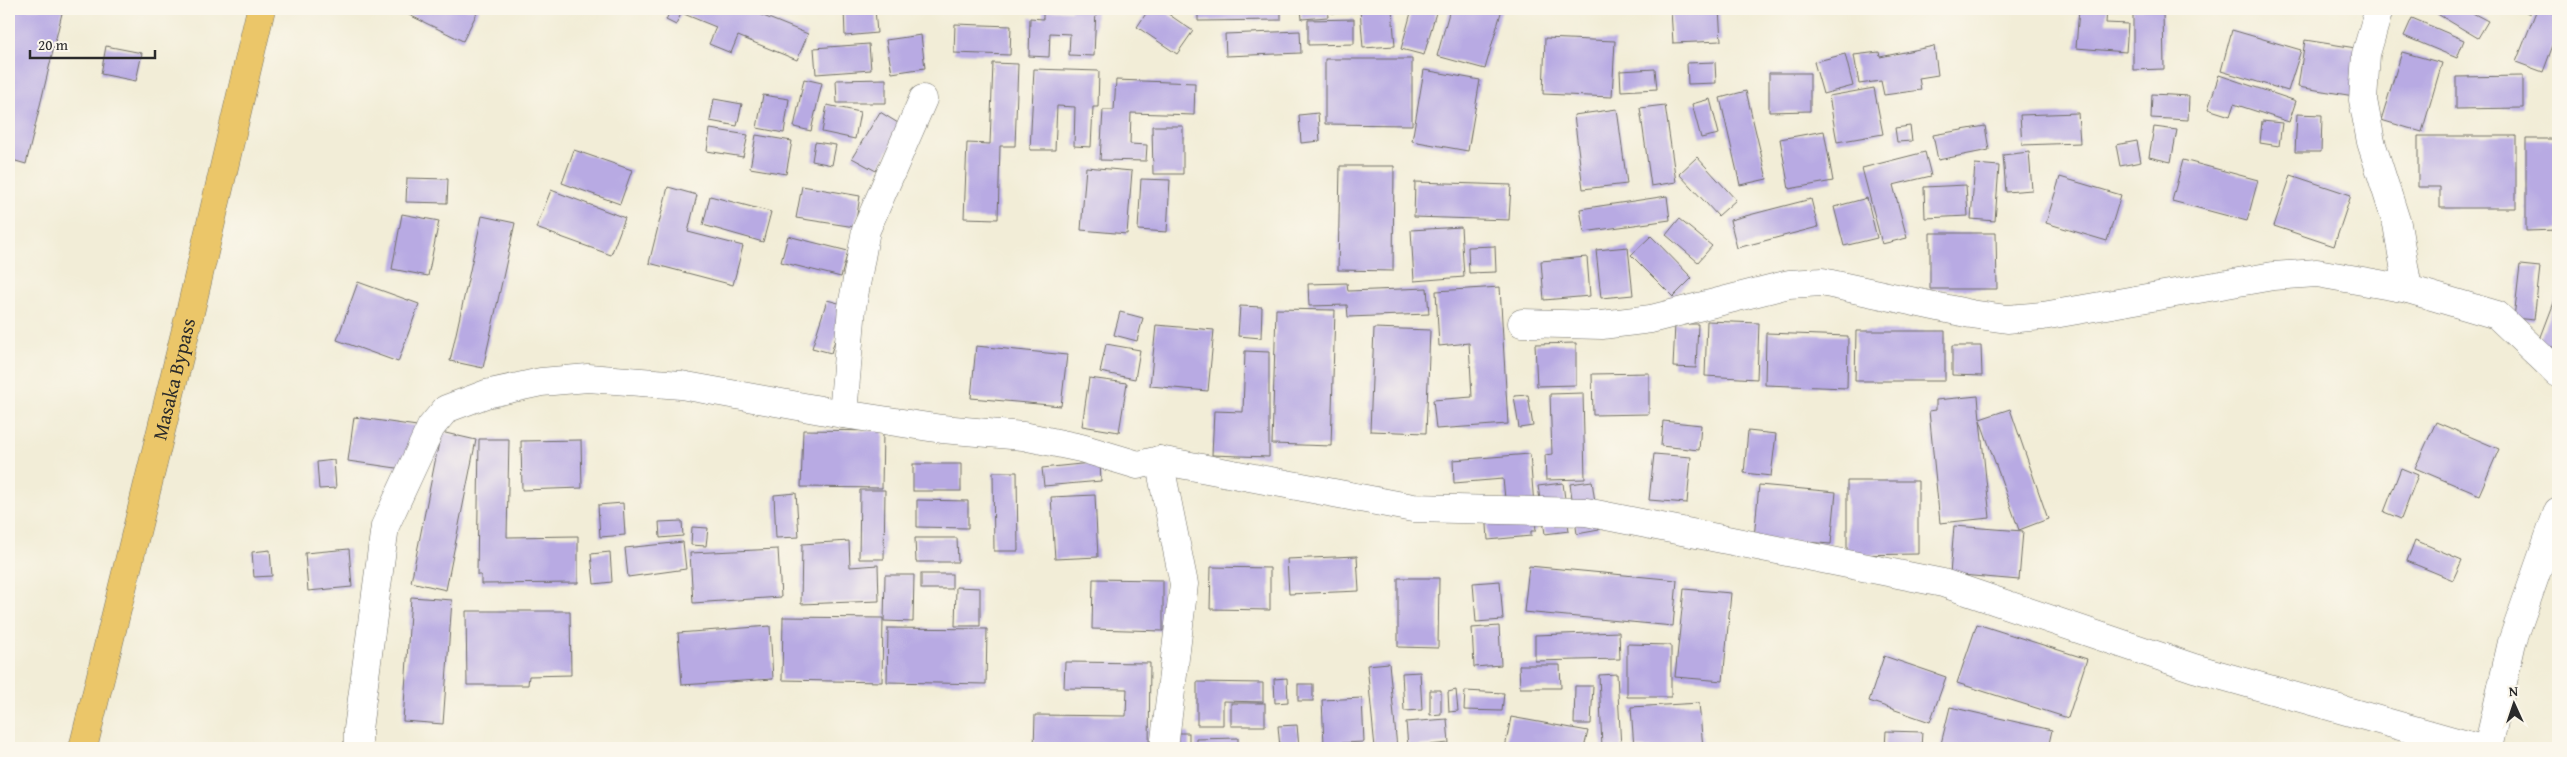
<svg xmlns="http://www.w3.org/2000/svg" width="2567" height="757" font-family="'Gentium Book Plus',serif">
<rect width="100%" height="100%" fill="#fbf7ec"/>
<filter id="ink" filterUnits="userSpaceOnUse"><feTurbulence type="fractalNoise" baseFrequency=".02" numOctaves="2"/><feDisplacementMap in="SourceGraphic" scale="10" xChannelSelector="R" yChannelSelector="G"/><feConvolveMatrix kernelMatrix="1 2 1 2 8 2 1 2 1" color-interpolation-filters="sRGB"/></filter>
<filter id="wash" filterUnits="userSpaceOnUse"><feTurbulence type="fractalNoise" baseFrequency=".0096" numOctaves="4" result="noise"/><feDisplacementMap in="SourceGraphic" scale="20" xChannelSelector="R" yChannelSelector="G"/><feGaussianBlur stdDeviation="1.12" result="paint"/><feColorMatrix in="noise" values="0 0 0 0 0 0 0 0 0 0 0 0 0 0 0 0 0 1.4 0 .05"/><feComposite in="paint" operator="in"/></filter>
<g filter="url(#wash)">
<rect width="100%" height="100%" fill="#f2edd7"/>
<g id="blocks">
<g fill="#b8aae3">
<polygon points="10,9 63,9 26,164 9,159"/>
<polygon points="404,9 479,9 463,41 403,12"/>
<polygon points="671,9 683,9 676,25 666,20"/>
<polygon points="686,9 758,9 756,13 808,34 797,60 738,36 731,53 709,44 716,27 684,14"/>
<polygon points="844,9 875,9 877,33 845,36"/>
<polygon points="1071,9 1096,9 1094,56 1069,55 1070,34 1050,33 1049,57 1029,56 1030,18 1043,19 1043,10 1071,11"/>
<polygon points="1149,9 1161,9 1193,31 1177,54 1137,27"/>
<polygon points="1198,9 1281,9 1281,20 1198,21"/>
<polygon points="1301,9 1327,9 1328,17 1302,19"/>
<polygon points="1332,9 1354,9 1355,11 1332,13"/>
<polygon points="1360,9 1392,9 1395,46 1363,48"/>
<polygon points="1412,9 1437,9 1424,55 1401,49"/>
<polygon points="1450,9 1502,9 1485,69 1437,56"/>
<polygon points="1719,9 1721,41 1673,43 1671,10"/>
<polygon points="1853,9 1870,9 1870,10 1853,11"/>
<polygon points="2079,9 2107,9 2106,23 2128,24 2126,52 2076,48"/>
<polygon points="2133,9 2163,9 2164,69 2133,70"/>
<polygon points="2429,9 2465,9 2488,21 2478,38"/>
<polygon points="2520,9 2532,9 2530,14"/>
<polygon points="2537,9 2558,14 2558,32 2543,72 2516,62"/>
<polygon points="2412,18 2464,40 2457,58 2404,36"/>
<polygon points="1354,19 1354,44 1308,45 1308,20"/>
<polygon points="955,24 1011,26 1010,55 954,53"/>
<polygon points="2232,30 2301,50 2288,91 2221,71"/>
<polygon points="1300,31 1301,53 1226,56 1225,34"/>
<polygon points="921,35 925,68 892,73 886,40"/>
<polygon points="1545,38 1615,41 1612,97 1543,94"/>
<polygon points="2305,40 2362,49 2354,96 2298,87"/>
<polygon points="869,44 871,70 816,74 814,48"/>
<polygon points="106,46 142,53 136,81 101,74"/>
<polygon points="1934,46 1938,75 1919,78 1921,90 1884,95 1881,81 1859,84 1854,55 1879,52 1880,57"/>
<polygon points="2402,52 2442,63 2422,132 2381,120"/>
<polygon points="1845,54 1853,86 1823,94 1814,62"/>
<polygon points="1325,59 1412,59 1412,125 1325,124"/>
<polygon points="1715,62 1716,83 1688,84 1687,63"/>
<polygon points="993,63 1018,64 1015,146 1000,146 998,219 964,218 967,143 990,144"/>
<polygon points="1034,69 1099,71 1098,107 1093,107 1091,147 1074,146 1075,107 1057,106 1055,150 1030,150"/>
<polygon points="1655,69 1657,89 1621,91 1620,71"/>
<polygon points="1424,70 1480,80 1468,151 1412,141"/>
<polygon points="1769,73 1810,73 1810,111 1769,112"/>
<polygon points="2219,75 2296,101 2289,122 2234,104 2230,116 2208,109"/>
<polygon points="2523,76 2523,108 2456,109 2456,77"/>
<polygon points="804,79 822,83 811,131 794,127"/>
<polygon points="886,79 886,103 837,103 836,80"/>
<polygon points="1116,80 1195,83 1194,115 1131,113 1130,144 1147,145 1146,161 1100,160 1103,110 1114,110"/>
<polygon points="1874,88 1883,134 1837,142 1829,96"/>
<polygon points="1746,91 1767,179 1740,185 1720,98"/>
<polygon points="2152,94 2189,96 2188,120 2151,118"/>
<polygon points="763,95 789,99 784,133 757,128"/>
<polygon points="714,99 742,104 737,126 710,121"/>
<polygon points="1710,99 1719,134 1701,138 1692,104"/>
<polygon points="827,105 860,112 855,139 822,132"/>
<polygon points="1665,105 1676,182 1651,186 1640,108"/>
<polygon points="1617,109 1627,184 1583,189 1574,115"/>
<polygon points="880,112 903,126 876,171 852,158"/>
<polygon points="1318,113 1320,141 1301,143 1299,115"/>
<polygon points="2078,113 2080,143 2022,145 2020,115"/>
<polygon points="2297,114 2322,115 2321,152 2295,152"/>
<polygon points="2262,121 2282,123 2279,146 2260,143"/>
<polygon points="1152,126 1183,126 1183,174 1153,174"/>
<polygon points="1910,126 1912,141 1897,142 1895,128"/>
<polygon points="1985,126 1989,150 1938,160 1933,135"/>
<polygon points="2154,127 2177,130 2171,162 2149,157"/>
<polygon points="710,129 748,135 743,157 707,151"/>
<polygon points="1824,131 1833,181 1789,189 1780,139"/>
<polygon points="756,135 792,141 786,174 750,168"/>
<polygon points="2418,136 2516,136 2516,208 2440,208 2440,187 2418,187"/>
<polygon points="2526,139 2558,139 2558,230 2526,231"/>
<polygon points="2137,141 2141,162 2120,166 2116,145"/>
<polygon points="815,142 836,145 832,165 812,161"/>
<polygon points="574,150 632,170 620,204 562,183"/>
<polygon points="1925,152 1931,176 1893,185 1907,238 1882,244 1862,168"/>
<polygon points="2029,152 2032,190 2006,192 2003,155"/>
<polygon points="1697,157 1736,200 1718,216 1679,174"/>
<polygon points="2183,160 2258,180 2247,221 2172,201"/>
<polygon points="1975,164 1999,166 1995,221 1971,219"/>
<polygon points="1340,166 1394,166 1393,271 1338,270"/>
<polygon points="1086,167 1132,171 1127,234 1081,230"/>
<polygon points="2291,175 2351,195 2334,246 2274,226"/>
<polygon points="2060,177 2121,195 2107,241 2046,223"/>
<polygon points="407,178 448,179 447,203 406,202"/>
<polygon points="1141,179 1170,180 1167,232 1138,230"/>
<polygon points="1415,182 1511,185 1509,220 1414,217"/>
<polygon points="1966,185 1968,216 1925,218 1924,187"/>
<polygon points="802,186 860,196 855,227 796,218"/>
<polygon points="668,187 697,195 688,232 743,246 733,285 649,263"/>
<polygon points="551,190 625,218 611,255 536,228"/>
<polygon points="710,196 771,212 763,242 703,225"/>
<polygon points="1667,196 1670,220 1584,232 1580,209"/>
<polygon points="1867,198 1877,238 1844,246 1834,207"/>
<polygon points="1811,199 1818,227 1737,248 1730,220"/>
<polygon points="402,214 439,221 428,276 392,269"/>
<polygon points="482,216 515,223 483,368 450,361"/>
<polygon points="1679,219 1712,246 1698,262 1666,235"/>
<polygon points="1461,227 1464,277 1414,281 1411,230"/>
<polygon points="1930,233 1996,233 1997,289 1930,289"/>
<polygon points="788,236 848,251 841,277 781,262"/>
<polygon points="1651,236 1692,278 1673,297 1631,255"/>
<polygon points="1495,246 1496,272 1469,273 1468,247"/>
<polygon points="1628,247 1633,295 1601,298 1596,250"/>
<polygon points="1587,257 1590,296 1544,300 1541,261"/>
<polygon points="2520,265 2540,267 2534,320 2514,318"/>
<polygon points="358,282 419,304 398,362 337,340"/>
<polygon points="1347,283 1348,291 1427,288 1429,314 1348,317 1347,305 1309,306 1308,284"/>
<polygon points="1500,287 1508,424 1436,429 1433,400 1472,397 1469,343 1439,346 1436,291"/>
<polygon points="2558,292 2558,349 2539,342"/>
<polygon points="827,300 846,305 831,353 812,348"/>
<polygon points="1240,306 1262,307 1261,338 1238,336"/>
<polygon points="1276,309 1335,310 1331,446 1272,444"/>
<polygon points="1120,312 1143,318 1137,341 1114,335"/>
<polygon points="1707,321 1759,323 1757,379 1705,376"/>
<polygon points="1675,324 1698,324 1696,368 1673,367"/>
<polygon points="1156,325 1214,330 1208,391 1150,386"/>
<polygon points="1374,328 1430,330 1426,433 1370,431"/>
<polygon points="1856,331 1945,331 1945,381 1855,381"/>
<polygon points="1766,333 1848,336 1847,388 1765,385"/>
<polygon points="1576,343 1576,385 1537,386 1535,344"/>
<polygon points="1106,344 1140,350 1135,379 1100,372"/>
<polygon points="976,346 1067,355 1061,406 971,398"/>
<polygon points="1952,346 1981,346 1982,376 1952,375"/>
<polygon points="1245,351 1269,352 1269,457 1212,455 1214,411 1243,412"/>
<polygon points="1649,373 1649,414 1593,415 1592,374"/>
<polygon points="1089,378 1127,383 1119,432 1082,426"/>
<polygon points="1583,393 1585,479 1546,480 1545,455 1552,454 1550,394"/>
<polygon points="1528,395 1533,426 1519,428 1514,396"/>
<polygon points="1978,396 1980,419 2010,409 2048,519 2019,530 1980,420 1990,518 1940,523 1929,411 1936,410 1936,400"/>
<polygon points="354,417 417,426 410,470 348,461"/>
<polygon points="1663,421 1701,425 1699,450 1661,446"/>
<polygon points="2436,422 2499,449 2479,495 2415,468"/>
<polygon points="803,430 883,431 882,488 801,487"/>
<polygon points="1748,431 1776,434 1771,476 1744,473"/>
<polygon points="441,432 476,440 446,590 411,582"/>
<polygon points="479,439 509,439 507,537 578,536 578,583 481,584 481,575 477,575"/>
<polygon points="581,440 582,488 522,490 521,441"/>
<polygon points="1530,454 1536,531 1531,531 1531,536 1488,540 1486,510 1506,508 1503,479 1454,483 1453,460"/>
<polygon points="1654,454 1691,457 1687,503 1649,500"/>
<polygon points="334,460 336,488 319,489 317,462"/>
<polygon points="1100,462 1101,481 1044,486 1042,468"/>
<rect x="913" y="464" width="48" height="27"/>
<polygon points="2401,468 2418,475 2401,519 2384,512"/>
<polygon points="993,472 1017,472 1018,551 994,551"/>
<polygon points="1592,481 1599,530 1577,534 1570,484"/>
<polygon points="1847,481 1918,481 1918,554 1847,555"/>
<polygon points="1563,483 1569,531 1545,534 1538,486"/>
<polygon points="1759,485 1836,492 1831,544 1754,538"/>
<polygon points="860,490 885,490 884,559 859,559"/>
<polygon points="796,493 799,537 776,538 774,495"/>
<polygon points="1095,495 1098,557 1055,559 1051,497"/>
<polygon points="917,500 968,501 968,528 917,527"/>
<polygon points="623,503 625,535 600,537 598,505"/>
<polygon points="682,521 683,536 660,538 659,522"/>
<polygon points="1954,526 2023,531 2019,580 1950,574"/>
<polygon points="692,527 708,528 706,546 691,545"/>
<polygon points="915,538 957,538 958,562 916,562"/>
<polygon points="2415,540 2462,560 2453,580 2407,561"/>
<polygon points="849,541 850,567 878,565 879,601 801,604 802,544"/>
<polygon points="683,542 686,569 628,577 625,548"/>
<polygon points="349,549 352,587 308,591 305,553"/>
<polygon points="778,549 781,597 693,603 690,553"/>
<polygon points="270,550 272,576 254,577 252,552"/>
<polygon points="610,552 612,582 594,584 591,554"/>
<polygon points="1357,556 1359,591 1289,594 1287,559"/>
<polygon points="1529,566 1677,580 1673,626 1524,612"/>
<polygon points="1211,567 1270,568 1270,610 1210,609"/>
<rect x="921" y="574" width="31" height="15"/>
<polygon points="885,575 914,575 913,622 884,621"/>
<polygon points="1398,578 1439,578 1438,648 1398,647"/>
<polygon points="1093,579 1163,580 1163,631 1092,629"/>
<polygon points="1500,581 1503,620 1476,622 1473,583"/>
<polygon points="956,587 980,588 980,626 955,626"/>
<polygon points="1684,589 1731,593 1723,681 1675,677"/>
<polygon points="411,597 452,600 443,724 403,721"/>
<polygon points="466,611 570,611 571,675 529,676 528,685 467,685"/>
<polygon points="783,617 883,618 882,682 782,680"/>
<polygon points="1977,624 2087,659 2068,718 1957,683"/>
<polygon points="770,626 773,679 682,685 678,633"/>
<polygon points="1499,626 1501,665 1474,667 1472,628"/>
<polygon points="888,628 987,629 986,684 887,682"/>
<polygon points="1619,632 1620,659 1535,661 1535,635"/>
<polygon points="1627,644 1671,645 1671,697 1627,697"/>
<polygon points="1884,656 1946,677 1930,722 1869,701"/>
<polygon points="1065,662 1150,663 1149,748 1034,748 1035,715 1126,716 1127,689 1064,688"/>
<polygon points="1389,663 1397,748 1375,748 1367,665"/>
<polygon points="1519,665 1560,665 1561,688 1520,688"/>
<polygon points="1420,672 1422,710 1404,711 1402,673"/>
<polygon points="1617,674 1621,748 1602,748 1599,675"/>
<polygon points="1287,678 1288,702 1275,703 1274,679"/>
<polygon points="1197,682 1263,683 1263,702 1223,701 1223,725 1197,725"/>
<rect x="1298" y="684" width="15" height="17"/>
<polygon points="1575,686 1593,686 1591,724 1574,724"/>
<polygon points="1430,690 1441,690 1441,714 1430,715"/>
<polygon points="1456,690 1458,711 1449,712 1448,692"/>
<polygon points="1465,691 1504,693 1502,711 1464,710"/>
<polygon points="1362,698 1364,742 1324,744 1322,700"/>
<rect x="1231" y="703" width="34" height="23"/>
<polygon points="1699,703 1703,748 1634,748 1631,707"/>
<polygon points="1950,707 2052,730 2048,748 1940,748"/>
<polygon points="1511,717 1588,731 1584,748 1505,748"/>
<polygon points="1447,719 1449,743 1408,747 1406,722"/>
<polygon points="1297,725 1299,748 1280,748 1278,726"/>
<polygon points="1886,731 1922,732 1921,748 1885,748"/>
<rect x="1174" y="733" width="15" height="15"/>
<polygon points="1238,738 1238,748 1196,748 1196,739"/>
</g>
</g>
</g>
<g filter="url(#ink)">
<use href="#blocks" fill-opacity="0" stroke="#716f67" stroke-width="1"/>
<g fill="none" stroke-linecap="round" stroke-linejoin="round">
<defs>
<g id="minor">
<polyline points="2379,9 2366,54 2363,100 2371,142 2397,224 2408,289 2497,315 2558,373"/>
<polyline points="923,99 866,230 852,307 843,414 942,429 1023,436 1081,448 1138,465 1159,460 1184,584 1164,748"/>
<polyline points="1522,323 1602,325 1651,319 1789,284 1822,282 1971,314 2007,319 2043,316 2273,276 2317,273 2408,289"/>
<polyline points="1159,460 1413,508 1586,512 1943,583 2194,668 2478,748"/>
<polyline points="358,748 358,729 385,526 431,427 446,409 486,394 541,382 588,378 681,385 843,414"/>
<polyline points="2488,748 2512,642 2558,511"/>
</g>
<g id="highway">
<path id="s1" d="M83,748L189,317L261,9"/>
</g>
</defs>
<use href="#minor" stroke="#716f67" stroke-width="29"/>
<use href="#highway" stroke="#716f67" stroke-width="29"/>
<use href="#minor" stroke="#fff" stroke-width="28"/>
<use href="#highway" stroke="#ebc669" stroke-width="28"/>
</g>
</g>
<g text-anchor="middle" stroke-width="4.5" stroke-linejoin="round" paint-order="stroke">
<g font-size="20" fill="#2b2b2b" stroke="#fbf7ec">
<text dy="7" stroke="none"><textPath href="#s1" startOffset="380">Masaka Bypass</textPath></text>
</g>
</g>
<rect width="2567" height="757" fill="none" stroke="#fbf7ec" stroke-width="30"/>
<g transform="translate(2514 704) rotate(357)" stroke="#fbf7ec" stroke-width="4" paint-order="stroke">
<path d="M0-4L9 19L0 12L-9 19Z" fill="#2b2b2b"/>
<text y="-8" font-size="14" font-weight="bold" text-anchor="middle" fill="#2b2b2b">N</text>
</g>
<path d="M30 50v8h125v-8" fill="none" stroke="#2b2b2b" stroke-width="2.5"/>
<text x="38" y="50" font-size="15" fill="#2b2b2b" stroke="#fbf7ec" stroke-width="4" paint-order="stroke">20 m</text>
</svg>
